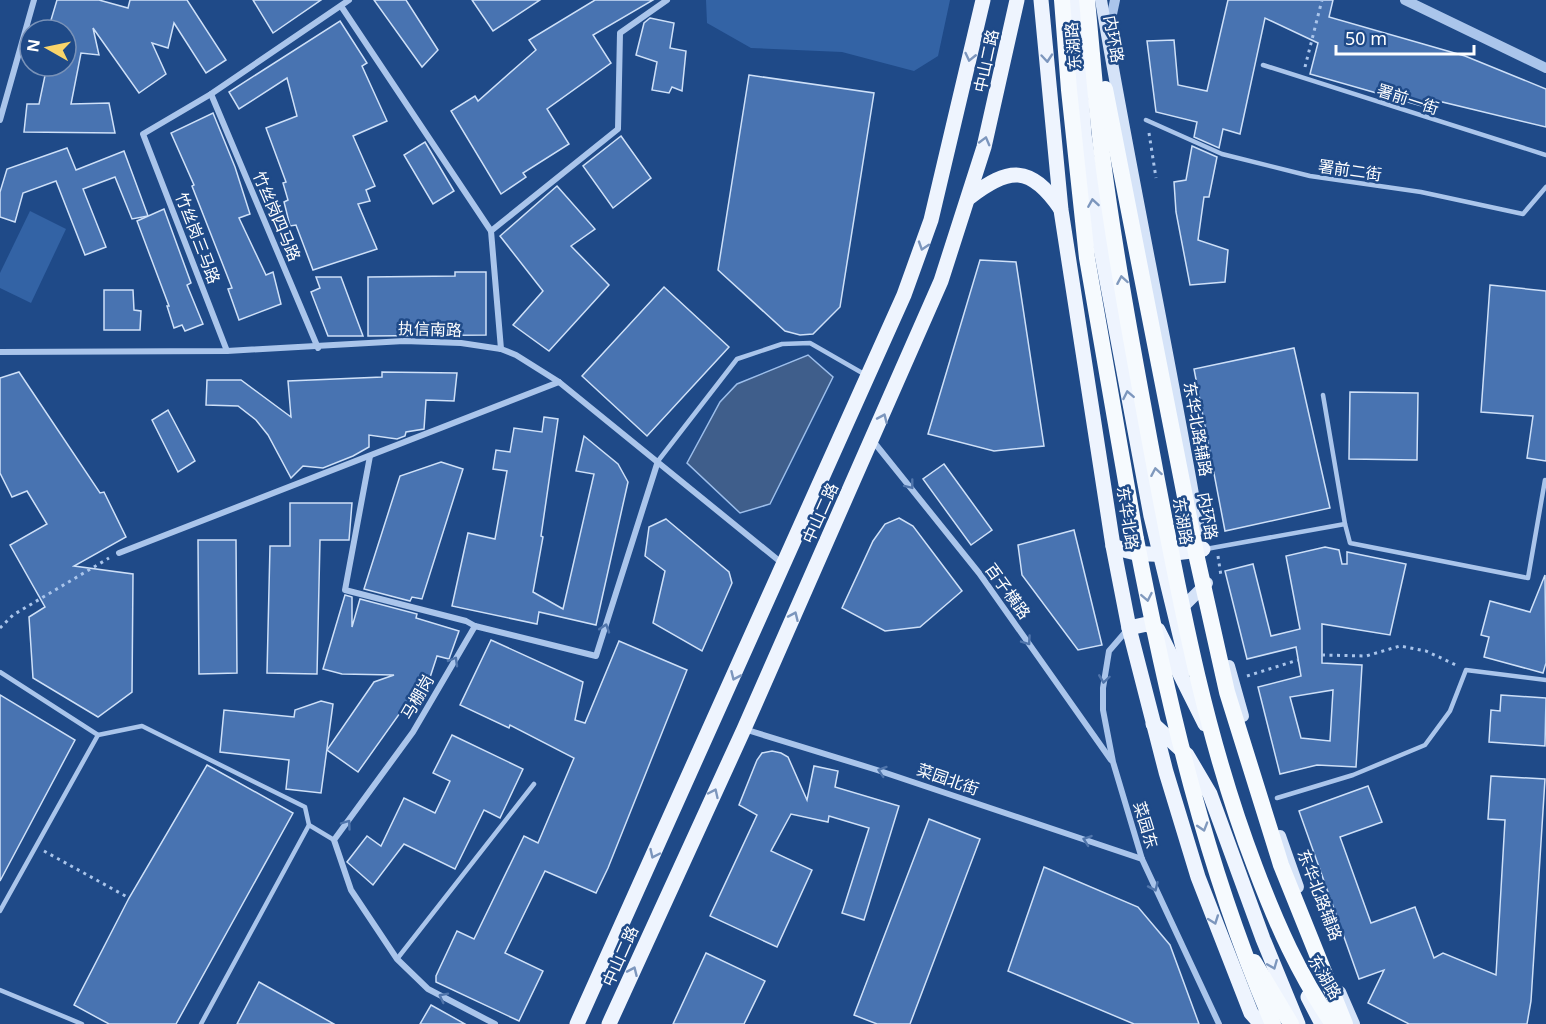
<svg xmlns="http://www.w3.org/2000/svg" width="1546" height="1024" font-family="'Noto Sans','Noto Sans SC',sans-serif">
<rect width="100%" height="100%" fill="#1f4a88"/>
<g fill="#3363a5">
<polygon points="706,0 950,0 938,56 914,71 842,52 751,48 707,23"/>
<polygon points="30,211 66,229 31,303 0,288 0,273"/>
</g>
<polygon fill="#3f5e8b" stroke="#9dbfec" stroke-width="1.5" points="808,355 833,377 770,504 740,513 687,463 720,402 737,384"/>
<g fill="#4873b1" stroke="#cee0f8" stroke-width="1.5" fill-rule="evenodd">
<polygon points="57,0 99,0 128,8 130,0 187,0 226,60 206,73 174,23 168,48 152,43 166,74 139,93 93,28 99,55 81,53 71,104 109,103 115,133 24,132 27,104 39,104 47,66 66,66 66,30 48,30"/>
<polygon points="253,0 321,0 273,33"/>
<polygon points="374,0 406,0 438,50 422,67"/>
<polygon points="472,0 540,0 493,31"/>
<polygon points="595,0 653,0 593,35 611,63 547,109 569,144 523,173 526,177 501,194 451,111 475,96 478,101 536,50 529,40"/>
<polygon points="1228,0 1333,0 1329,17 1465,56 1546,89 1546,127 1438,101 1436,110 1310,74 1318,43 1265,18 1240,134 1223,129 1219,148 1194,137 1197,122 1156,112 1147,41 1174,40 1178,85 1207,91"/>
<polygon points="650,18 674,23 670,48 686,51 682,91 672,87 669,93 652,90 657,62 636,55 644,23"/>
<polygon points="340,21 367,63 362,66 387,121 353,136 375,186 366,190 370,201 358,204 377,249 313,270 296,225 290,226 284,202 288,200 283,183 286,182 266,128 297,116 287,78 239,109 229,92"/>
<polygon points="749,75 874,93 840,307 813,334 800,335 785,331 718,270"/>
<polygon points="213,113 235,167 250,214 239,218 266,275 273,272 281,304 239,320 228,289 232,288 192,186 194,185 171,133"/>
<polygon points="621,136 651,178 613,208 583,166"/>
<polygon points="425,142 454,191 433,204 404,155"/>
<polygon points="1192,146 1217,157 1209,197 1204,197 1198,240 1228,250 1225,282 1190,285 1176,212 1174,182 1186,180"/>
<polygon points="67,148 76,170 124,151 148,216 132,219 115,177 83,189 106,247 85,255 56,181 23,193 15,222 0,217 0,192 7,169"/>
<polygon points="557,186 595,229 571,246 609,285 549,351 513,325 543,291 500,236"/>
<polygon points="164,209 191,283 187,285 203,324 185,331 182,325 174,328 167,306 169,306 137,221"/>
<polygon points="980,260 1016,262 1044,446 994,451 928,434"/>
<polygon points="455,272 486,272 486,335 368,336 368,277 455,276"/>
<polygon points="316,277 341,277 363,336 328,336 311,292 320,288"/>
<polygon points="1490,285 1546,291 1546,461 1527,458 1533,416 1481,412"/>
<polygon points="664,287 729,347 647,436 582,376"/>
<polygon points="104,290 133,290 134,310 141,311 140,330 104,330"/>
<polygon points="1294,348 1330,508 1225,531 1194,369"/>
<polygon points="19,372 100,493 104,492 126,537 74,566 133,574 132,692 98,717 33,678 29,617 45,607 10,545 47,524 27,491 12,497 0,473 0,378"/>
<polygon points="382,372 457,373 454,401 426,400 424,429 406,432 405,436 397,439 369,435 369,447 353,456 323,468 303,466 291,478 268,435 256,420 238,406 206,405 207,380 241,380 291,417 288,381 382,377"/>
<polygon points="1350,392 1418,393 1417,460 1349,459"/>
<polygon points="168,410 195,461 178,472 152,420"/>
<polygon points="544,417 558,419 541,536 543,537 533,592 563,609 594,474 576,471 584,436 618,464 628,482 596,625 539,612 537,624 452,606 468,533 495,539 507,471 493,469 496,450 510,452 514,428 542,432"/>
<polygon points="441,462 463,469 422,599 412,597 410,601 364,589 400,476"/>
<polygon points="944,464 992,530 971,545 923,479"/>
<polygon points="290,503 352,503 349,540 320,540 317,674 267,673 270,546 290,546"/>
<polygon points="899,518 913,526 962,591 920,627 885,631 842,608 873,541 885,524"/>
<polygon points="666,519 729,572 732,583 702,651 653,623 665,571 645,556 649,527"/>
<polygon points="1074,530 1102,645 1078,650 1022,575 1018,545"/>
<polygon points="198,540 236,540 237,673 199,674"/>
<path d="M1325,547L1339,550L1342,564H1347V552L1406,564L1390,635L1322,624V663L1362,665L1356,767L1317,765L1280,774L1258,687L1301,676L1296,647L1247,659L1225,571L1253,564L1271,636L1300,629L1286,556ZM1333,690L1330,741L1301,738L1290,697Z"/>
<polygon points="1545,575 1546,663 1543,673 1484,657 1489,637 1481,635 1490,601 1530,612"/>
<polygon points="345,595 352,597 352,627 360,599 417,614 416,618 459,631 449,659 437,656 423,699 412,696 358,772 327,750 374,682 394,675 342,674 323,669"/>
<polygon points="491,640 583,682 575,720 585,723 619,641 687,670 608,868 596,893 545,871 505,953 543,971 519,1021 436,982 436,976 457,931 474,939 524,836 538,843 574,758 510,725 509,728 460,705"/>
<polygon points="0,695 75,740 0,881"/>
<polygon points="1501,695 1546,698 1545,746 1489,742 1491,710 1500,711"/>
<polygon points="321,701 333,704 321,793 286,789 289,760 220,752 224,710 294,717 295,710"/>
<polygon points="452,735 523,769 500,818 484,810 455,869 404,844 373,885 347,862 367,836 381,846 404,798 435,813 450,781 433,773"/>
<polygon points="772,751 781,753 788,757 807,800 814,766 838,771 835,787 899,806 864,920 842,913 869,828 829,816 828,822 791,814 771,851 812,870 777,947 710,916 757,815 739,805 757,760 762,753"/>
<polygon points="207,765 293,813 176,1024 109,1024 74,1005 129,898"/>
<polygon points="1491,776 1545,779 1531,1001 1527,1024 1409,1024 1368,1003 1384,970 1359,979 1299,811 1368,786 1382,822 1340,837 1371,923 1415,907 1434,958 1443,953 1496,975 1505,820 1488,819"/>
<polygon points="929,819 980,839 910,1024 877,1024 854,1015"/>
<polygon points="1044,867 1138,907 1170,945 1199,1024 1134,1024 1008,971"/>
<polygon points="706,953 765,981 744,1024 673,1024"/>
<polygon points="259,982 334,1024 237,1024"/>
<polygon points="431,1005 465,1024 420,1024"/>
</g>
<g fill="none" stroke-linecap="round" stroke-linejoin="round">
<g stroke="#aac5eb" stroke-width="3" stroke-dasharray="3 4.5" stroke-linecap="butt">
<polyline points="1305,67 1322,0"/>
<polyline points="1149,133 1156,178"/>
<polyline points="1218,556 1221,576"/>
<polyline points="0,628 13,615 109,558"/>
<polyline points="1322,655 1366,656 1400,646 1426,651 1456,665"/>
<polyline points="1247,676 1298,660"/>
<polyline points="44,851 129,898"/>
</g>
<g stroke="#aac5eb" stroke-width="4.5">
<polyline points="1263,65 1546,155"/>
<polyline points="1146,120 1222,154 1310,176 1421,192 1523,214 1546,187"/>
<polyline points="1323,395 1345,524"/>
<polyline points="658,461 737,359 782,344 810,343 864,374"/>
<polyline points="1206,549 1345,524 1350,543 1528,578 1545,480"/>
<polyline points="0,672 98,735 142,726 305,807 309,825 201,1024"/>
<polyline points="1277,798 1353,775 1425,745 1450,711 1466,670 1546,680"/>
<polyline points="309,825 334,840"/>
<polyline points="0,911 98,735"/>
<polyline points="397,959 534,784"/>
<polyline points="0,990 82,1024"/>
</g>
<g stroke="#aac5eb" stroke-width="6">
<polyline points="341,6 491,231"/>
<polyline points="211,94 318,348"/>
<polyline points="0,120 34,0"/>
<polyline points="501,349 491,231 618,129 620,33 667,0"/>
<polyline points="227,351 143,134 211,94 349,0"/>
<polyline points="0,352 227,351 404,341 461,343 501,349 516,355 559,382 783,564"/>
<polyline points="873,441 979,573 1111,760"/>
<polyline points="370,456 345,590 466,621 475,626"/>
<polyline points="119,553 559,382"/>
<polyline points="1128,629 1109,651 1103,688 1103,710 1113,762 1142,859 1219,1024"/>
<polyline points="744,729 877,770 1142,859"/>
<polyline points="495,1024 428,989 397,959 351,890 334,840 413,732 475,626 596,656 658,461"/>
</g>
<g stroke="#aac5eb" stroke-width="10">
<polyline points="1405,0 1546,68"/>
<polyline points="1108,33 1115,0"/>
</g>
<g stroke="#d5e3f8" stroke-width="12">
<path d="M1101,0C1131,177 1169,352 1199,529"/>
<polyline points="1179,611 1207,583"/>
<polyline points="1229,666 1243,716"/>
<polyline points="1280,836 1298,887"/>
<polyline points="1340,992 1354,1024"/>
</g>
<g stroke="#eef4fe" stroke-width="15">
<polyline points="1041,0 1061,210 1113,546 1129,628 1166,772 1198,877 1251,1013 1261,1024"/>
<polyline points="1074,0 1084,134 1101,249 1151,516 1188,668"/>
<path d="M970,197C1009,167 1030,165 1060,208"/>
<path d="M1113,546C1143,559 1172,554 1203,549"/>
<polyline points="1129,628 1147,624 1158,630 1205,724"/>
<polyline points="1153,724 1187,755 1210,794 1263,939 1298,1024"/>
<polyline points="1308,997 1322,1024"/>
<polyline points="577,1024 904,295 931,220 983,0"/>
<polyline points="609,1024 744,729 941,281 984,147 1017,0"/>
</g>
<g stroke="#f6fafe" stroke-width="16">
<polyline points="1062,0 1069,90 1087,258 1136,539"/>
<polyline points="1254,962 1291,1024"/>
</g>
<g stroke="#f6fafe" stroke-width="16">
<path d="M1087,0C1092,51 1096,103 1102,154C1116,263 1137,372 1157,480C1182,611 1207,742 1255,867C1276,923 1299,975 1333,1024"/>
<polyline points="1105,89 1197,558 1227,692 1281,865 1345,1024"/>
<path d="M1136,539C1168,705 1206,869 1273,1024"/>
</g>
</g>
<defs><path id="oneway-chevron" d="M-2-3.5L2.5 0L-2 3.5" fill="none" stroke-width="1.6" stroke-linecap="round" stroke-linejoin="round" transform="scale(1.5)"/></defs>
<g stroke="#7c96bd">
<use href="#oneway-chevron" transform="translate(970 57) rotate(103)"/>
<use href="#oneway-chevron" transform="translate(1047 58) rotate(85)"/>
<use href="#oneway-chevron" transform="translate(985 141) rotate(-75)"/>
<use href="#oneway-chevron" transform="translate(1093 203) rotate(-99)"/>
<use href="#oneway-chevron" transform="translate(923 246) rotate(108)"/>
<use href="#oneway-chevron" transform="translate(1128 395) rotate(-101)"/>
<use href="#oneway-chevron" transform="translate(883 418) rotate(-66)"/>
<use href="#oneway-chevron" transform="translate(794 616) rotate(-66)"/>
<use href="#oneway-chevron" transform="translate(735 676) rotate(114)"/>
<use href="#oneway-chevron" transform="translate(714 793) rotate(-65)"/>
<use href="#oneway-chevron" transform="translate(654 854) rotate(115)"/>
<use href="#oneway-chevron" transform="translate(1214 920) rotate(70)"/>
<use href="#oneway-chevron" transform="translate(1273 965) rotate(68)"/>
<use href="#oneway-chevron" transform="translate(633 971) rotate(-66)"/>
</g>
<g stroke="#8099bd">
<use href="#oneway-chevron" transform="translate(1122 280) rotate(-100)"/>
<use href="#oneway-chevron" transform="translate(1156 472) rotate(-100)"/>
<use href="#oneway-chevron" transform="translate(1147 597) rotate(79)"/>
<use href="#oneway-chevron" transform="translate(1203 827) rotate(73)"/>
</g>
<g stroke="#5075ab">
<use href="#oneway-chevron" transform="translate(910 485) rotate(52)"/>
<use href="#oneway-chevron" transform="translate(605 628) rotate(-72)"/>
<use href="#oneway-chevron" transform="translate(1027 641) rotate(55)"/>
<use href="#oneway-chevron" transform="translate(454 661) rotate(-60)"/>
<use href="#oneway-chevron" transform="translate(1104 679) rotate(98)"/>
<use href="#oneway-chevron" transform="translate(882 771) rotate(-162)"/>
<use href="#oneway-chevron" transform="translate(347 824) rotate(-54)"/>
<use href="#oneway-chevron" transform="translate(1087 840) rotate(-161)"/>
<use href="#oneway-chevron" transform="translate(1154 887) rotate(66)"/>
<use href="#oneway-chevron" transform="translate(443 997) rotate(-153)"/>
</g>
<g text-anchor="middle" stroke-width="5" stroke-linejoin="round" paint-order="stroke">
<g font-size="16" fill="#fff" stroke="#1f4a88">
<text transform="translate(1114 39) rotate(80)" y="6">内环路</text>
<text transform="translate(1073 46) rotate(-95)" y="6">东湖路</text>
<text transform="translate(986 61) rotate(-78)" y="6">中山二路</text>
<text transform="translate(1408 99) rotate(18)" y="6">署前一街</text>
<text transform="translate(1350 170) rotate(8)" y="6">署前二街</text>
<text transform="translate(277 216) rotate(67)" y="6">竹丝岗四马路</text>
<text transform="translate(198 238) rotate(69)" y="6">竹丝岗三马路</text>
<text transform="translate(430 329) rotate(2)" y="6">执信南路</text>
<text transform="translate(1198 429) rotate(80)" y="6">东华北路辅路</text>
<text transform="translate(820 513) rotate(-66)" y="6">中山二路</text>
<text transform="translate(1208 516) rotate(80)" y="6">内环路</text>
<text transform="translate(1128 518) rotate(81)" y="6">东华北路</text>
<text transform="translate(1183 521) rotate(80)" y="6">东湖路</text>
<text transform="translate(1008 591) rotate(54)" y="6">百子横路</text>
<text transform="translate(417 697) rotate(-60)" y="6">马棚岗</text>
<text transform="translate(948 779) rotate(19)" y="6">菜园北街</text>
<text transform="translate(1146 825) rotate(73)" y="6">菜园东</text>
<text transform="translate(1320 895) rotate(69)" y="6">东华北路辅路</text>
<text transform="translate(620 956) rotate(-66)" y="6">中山二路</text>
<text transform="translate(1325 977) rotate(59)" y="6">东湖路</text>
</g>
</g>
<g transform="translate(48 48) rotate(279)"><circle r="28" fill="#1f4a88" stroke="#7992b8" stroke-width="1.5"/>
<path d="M0-4.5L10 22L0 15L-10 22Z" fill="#f9d46a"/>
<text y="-9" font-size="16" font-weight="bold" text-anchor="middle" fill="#ffffff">N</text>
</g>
<path d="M1336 45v9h138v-9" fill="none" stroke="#ffffff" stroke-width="3"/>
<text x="1345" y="45" font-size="18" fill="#ffffff" stroke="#1f4a88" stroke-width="4.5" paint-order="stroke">50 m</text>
</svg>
